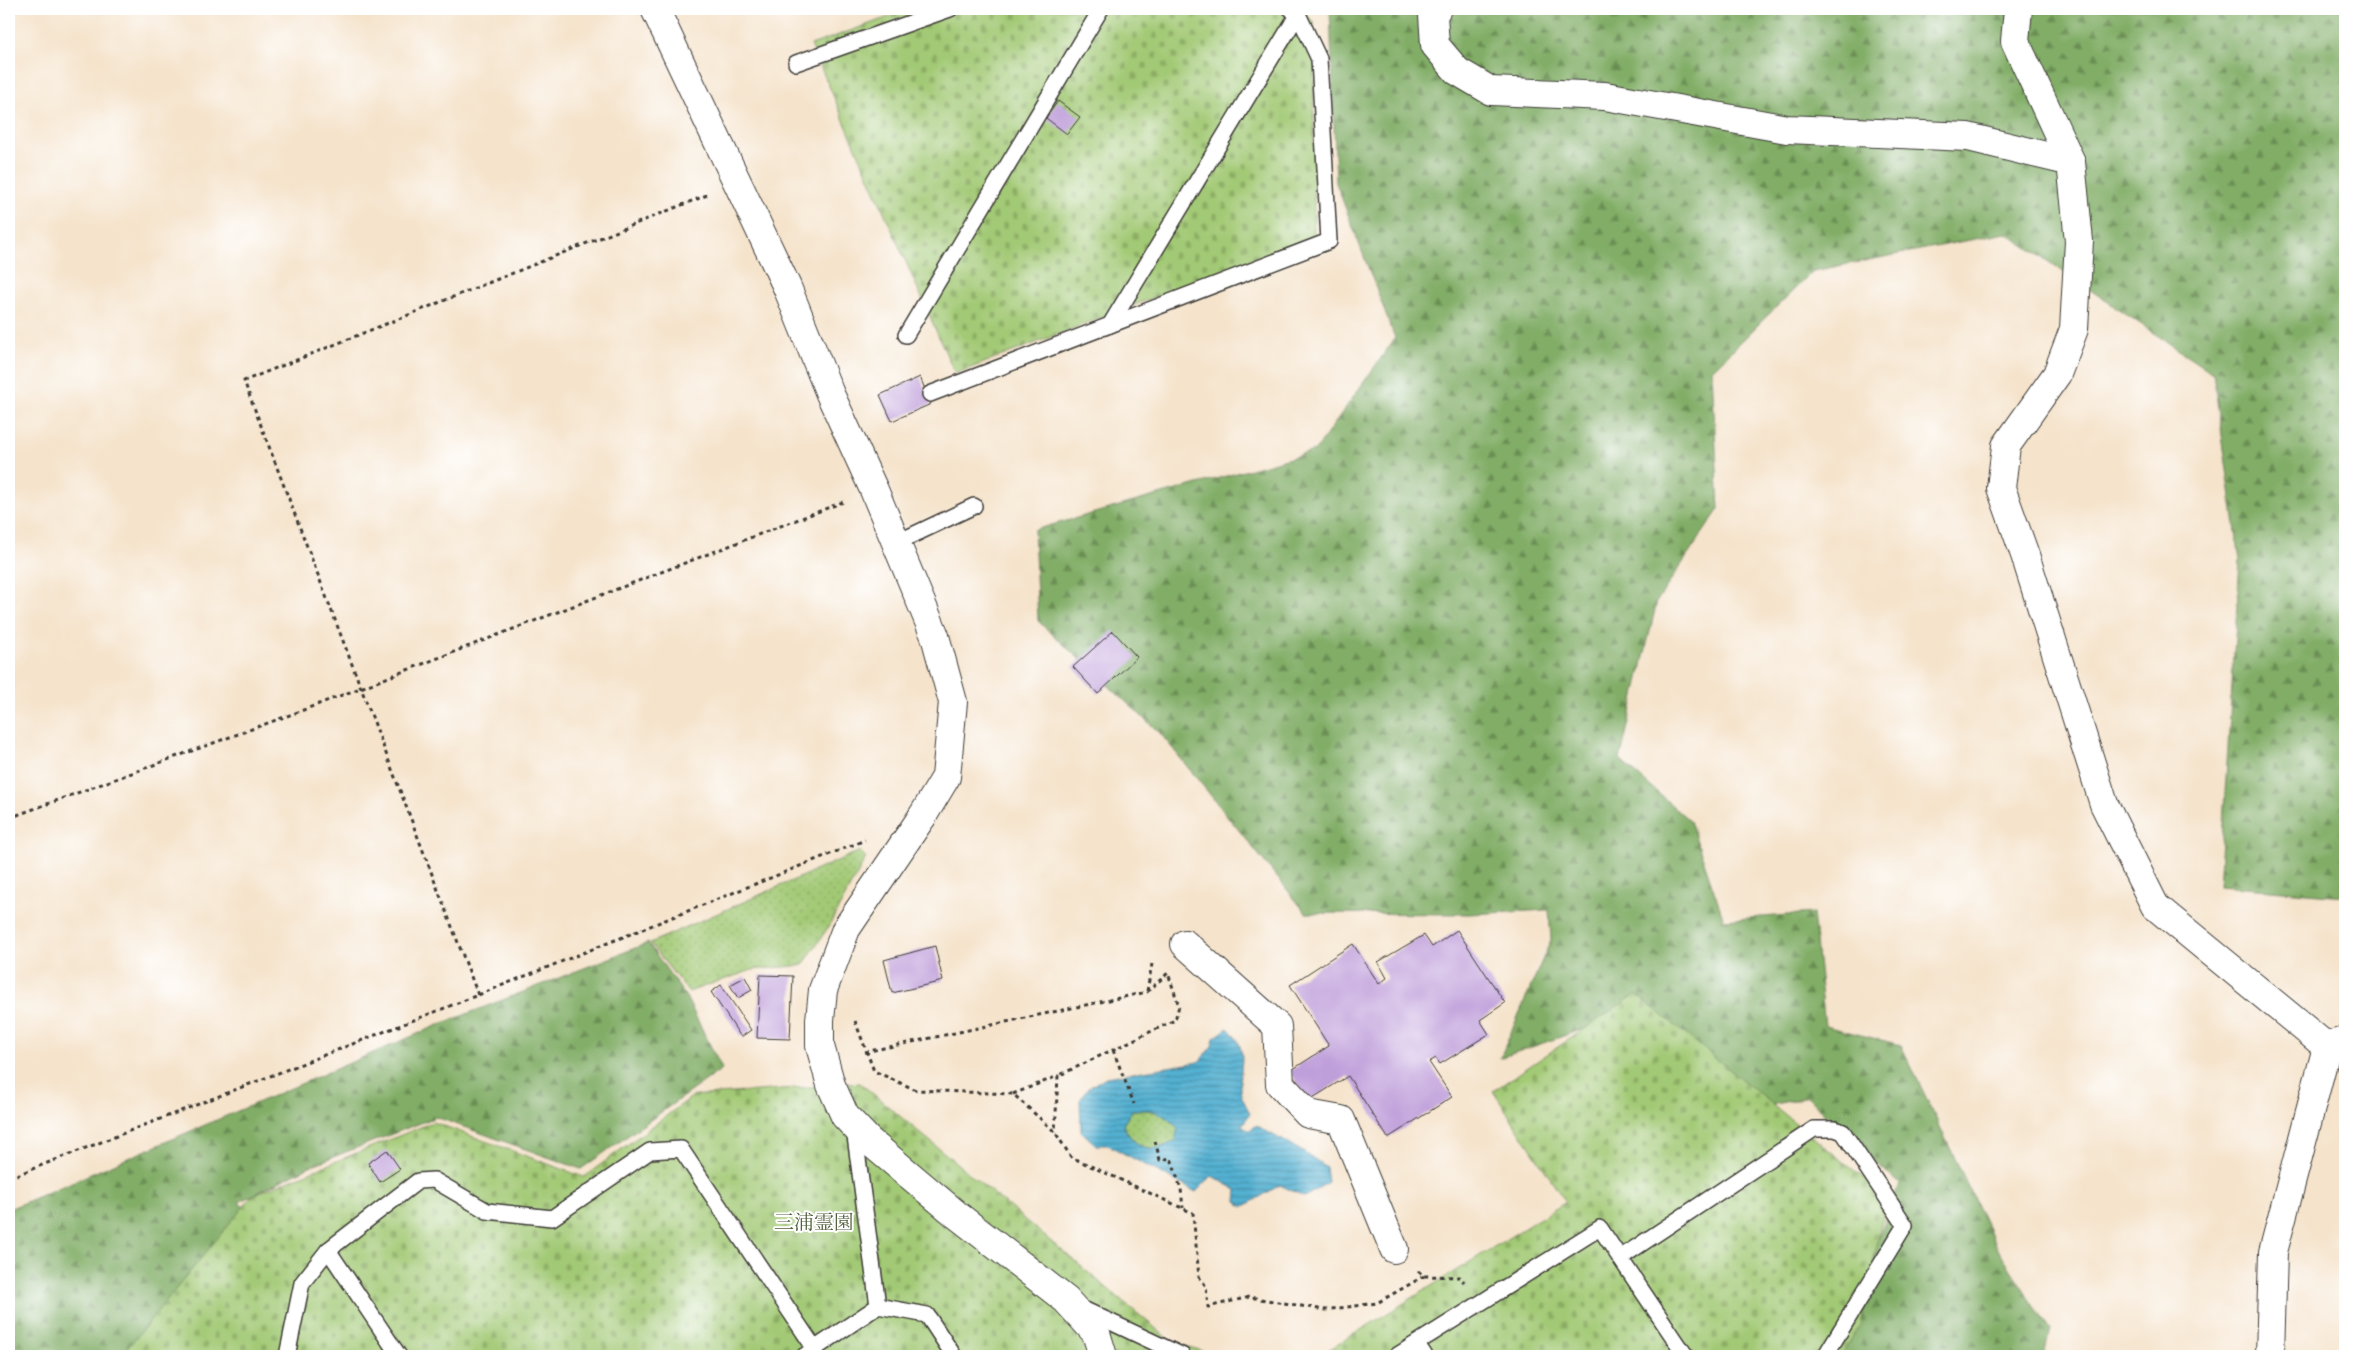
<svg xmlns="http://www.w3.org/2000/svg" width="2354" height="1365" font-family="'IM FELL Great Primer','Noto Serif JP',serif">
<defs>
<pattern id="grass-dots" width="8" height="8" patternUnits="userSpaceOnUse" patternTransform="scale(1.25)"><rect width="8" height="8" fill="#a2c974"/><path d="M2 2h.1M6 6h.1" fill="none" stroke="#8bac64" stroke-width="1.8" stroke-linecap="round"/></pattern>
<pattern id="forest-firs" width="22" height="20" patternUnits="userSpaceOnUse" patternTransform="scale(1.25)"><rect width="22" height="20" fill="#81ad66"/><path d="M5 1l3.5 6h-7zM16 11l3.5 6h-7z" fill="#698c53"/></pattern>
<pattern id="cemetery-stones" width="16" height="16" patternUnits="userSpaceOnUse" patternTransform="scale(1.25)"><rect width="16" height="16" fill="#a2c974"/><path d="M2 7V4a2 2 0 0 1 4 0v3zM10 15v-3a2 2 0 0 1 4 0v3z" fill="#8bac64"/></pattern>
<pattern id="water-rules" width="6" height="5" patternUnits="userSpaceOnUse" patternTransform="scale(1.25)"><rect width="6" height="5" fill="#53b0d1"/><path d="M0 2.5h6" fill="none" stroke="#448ea9"/></pattern>
</defs>
<rect width="100%" height="100%" fill="#fff"/>
<filter id="ink" filterUnits="userSpaceOnUse"><feTurbulence type="fractalNoise" baseFrequency=".02" numOctaves="2"/><feDisplacementMap in="SourceGraphic" scale="10" xChannelSelector="R" yChannelSelector="G"/><feConvolveMatrix kernelMatrix="1 2 1 2 8 2 1 2 1" color-interpolation-filters="sRGB"/></filter>
<filter id="wash" filterUnits="userSpaceOnUse"><feTurbulence type="fractalNoise" baseFrequency=".0096" numOctaves="4" result="noise"/><feDisplacementMap in="SourceGraphic" scale="20" xChannelSelector="R" yChannelSelector="G"/><feGaussianBlur stdDeviation="1.12" result="paint"/><feColorMatrix in="noise" values="0 0 0 0 0 0 0 0 0 0 0 0 0 0 0 0 0 1.4 0 .05"/><feComposite in="paint" operator="in"/></filter>
<g filter="url(#wash)">
<rect width="100%" height="100%" fill="#f5e3cb"/>
<g fill="url(#grass-dots)" stroke="#5f7248">
<polygon points="860,851 866,858 829,926 803,965 752,970 688,992 650,943"/>
<path d="M1132,1110C1155,1109 1161,1112 1178,1128L1175,1141C1151,1154 1136,1150 1123,1125Z"/>
</g>
<g fill="url(#forest-firs)" stroke="#4e6441">
<polygon points="1330,9 2345,9 2345,896 2219,886 2240,560 2213,373 2006,233 1813,271 1712,370 1719,509 1657,601 1620,760 1690,821 1724,920 1813,913 1825,1026 1901,1045 1999,1251 2050,1330 2044,1356 1835,1356 1899,1184 1807,1097 1709,1119 1618,1017 1500,1058 1551,940 1549,910 1469,914 1306,913 1160,733 1038,621 1034,530 1315,451 1395,338 1336,183"/>
<polygon points="648,943 686,997 722,1069 581,1169 436,1117 310,1166 239,1202 290,1257 271,1356 9,1356 9,1209 436,1026"/>
</g>
<g fill="url(#cemetery-stones)" stroke="#5f7248">
<polygon points="911,9 1299,9 1314,22 1314,236 955,374 811,45"/>
<polygon points="1636,994 1887,1197 1860,1325 1841,1356 1319,1356 1566,1202 1493,1091"/>
<polygon points="860,1083 1172,1342 1220,1356 121,1356 253,1195 433,1122 584,1177 693,1096"/>
</g>
<path fill="url(#water-rules)" stroke="#386676" fill-rule="evenodd" d="M1228,1028C1249,1051 1240,1060 1240,1088C1240,1096 1247,1106 1250,1114L1242,1125L1250,1131L1256,1125C1279,1139 1304,1151 1326,1167L1328,1182L1305,1197L1280,1185L1243,1207L1236,1201L1237,1190L1212,1176L1196,1192L1108,1145H1096L1081,1131L1080,1100L1088,1088L1106,1077L1199,1062L1212,1046L1214,1038ZM1132,1110C1156,1109 1160,1111 1178,1128L1175,1141C1152,1154 1135,1150 1123,1125Z"/>
<g id="blocks">
<g fill="#bf9fda">
<polygon points="1058,101 1080,117 1067,134 1046,118"/>
<polygon points="920,377 931,404 892,421 880,395"/>
<polygon points="1113,631 1137,657 1098,694 1073,667"/>
<polygon points="1457,930 1505,1003 1480,1020 1489,1034 1440,1064 1436,1058 1429,1062 1452,1097 1388,1138 1348,1076 1308,1101 1290,1071 1329,1046 1290,985 1353,944 1379,984 1387,978 1378,962 1424,935 1432,947"/>
<polygon points="935,946 943,981 892,993 884,960"/>
<polygon points="760,975 793,976 790,1039 757,1038"/>
<polygon points="745,977 752,990 738,998 730,985"/>
<polygon points="721,985 751,1030 741,1037 711,992"/>
<polygon points="387,1150 400,1169 380,1182 368,1163"/>
</g>
</g>
</g>
<g filter="url(#ink)">
<use href="#blocks" fill-opacity="0" stroke="#3d3a36" stroke-width="1"/>
<g fill="none" stroke-linecap="round" stroke-linejoin="round">
<defs>
<g id="lane">
<polyline points="796,63 950,9"/>
<polyline points="1110,325 1298,14"/>
<polyline points="906,335 1101,9"/>
<polyline points="930,394 1329,241 1319,59 1298,14 1291,9"/>
<polyline points="896,543 974,506"/>
<polyline points="854,1129 878,1306"/>
<polyline points="328,1250 399,1356"/>
<polyline points="1620,1258 1686,1356"/>
<polyline points="1083,1309 1183,1356"/>
<polyline points="1417,1344 1425,1356"/>
<polyline points="287,1356 302,1283 328,1250 418,1181 434,1180 487,1211 552,1218 650,1151 681,1149 815,1349"/>
<polyline points="804,1356 878,1306 927,1315 954,1356"/>
<polyline points="1396,1356 1600,1228 1620,1258 1814,1129 1835,1129 1843,1132 1905,1225 1825,1356"/>
</g>
<g id="street">
<polyline points="655,9 787,287 830,394 874,490 935,636 953,702 946,777 922,817"/>
<polyline points="1437,9 1433,15 1435,45 1457,71 1491,91 1605,96 1787,129 1968,137 2071,162"/>
<polyline points="2018,9 2015,41 2071,162 2079,241 2074,329 2057,374 2006,446 2001,488 2025,555 2104,804 2155,906 2327,1047"/>
<polyline points="1185,944 1277,1026 1280,1084 1308,1114 1341,1120 1394,1249"/>
</g>
<g id="secondary">
<polyline points="922,817 846,929 823,990 820,1020 820,1046 831,1085 845,1116 869,1141 957,1215 1066,1300 1096,1333 1103,1356"/>
<polyline points="2270,1356 2273,1252 2327,1047 2345,1040"/>
</g>
</defs>
<use href="#lane" stroke="#3d3a36" stroke-width="18"/>
<use href="#street" stroke="#3d3a36" stroke-width="30"/>
<use href="#secondary" stroke="#3d3a36" stroke-width="30"/>
<g stroke="#3d3a36" stroke-width="3" stroke-dasharray="4 4" stroke-linecap="butt">
<polyline points="256,9 258,9"/>
<polyline points="9,818 298,712 843,502"/>
<polyline points="1147,991 1152,964"/>
<polyline points="478,995 244,381 707,195"/>
<polyline points="855,1021 874,1071 916,1090 1013,1094 1055,1132 1071,1157 1193,1213 1199,1277 1206,1286 1208,1307 1249,1297 1325,1310 1377,1303 1424,1276"/>
<polyline points="1113,1050 1134,1104"/>
<polyline points="865,1052 1147,992 1168,973 1179,1006 1175,1020 1058,1076"/>
<polyline points="1013,1094 1058,1076 1055,1132"/>
<polyline points="1155,1141 1160,1160 1171,1158 1181,1189 1183,1208"/>
<polyline points="9,1178 478,995 865,840"/>
<polyline points="1418,1271 1424,1276 1460,1277 1464,1282"/>
</g>
<use href="#lane" stroke="#fff" stroke-width="15"/>
<use href="#street" stroke="#fff" stroke-width="28"/>
<use href="#secondary" stroke="#fff" stroke-width="28"/>
</g>
</g>
<g text-anchor="middle" stroke-width="4" stroke-linejoin="round" paint-order="stroke">
<g font-size="20" fill="#52613f" stroke="#fff">
<text x="814" y="1229">三浦霊園</text>
</g>
</g>
<rect width="2354" height="1365" fill="none" stroke="#fff" stroke-width="30"/>
</svg>
